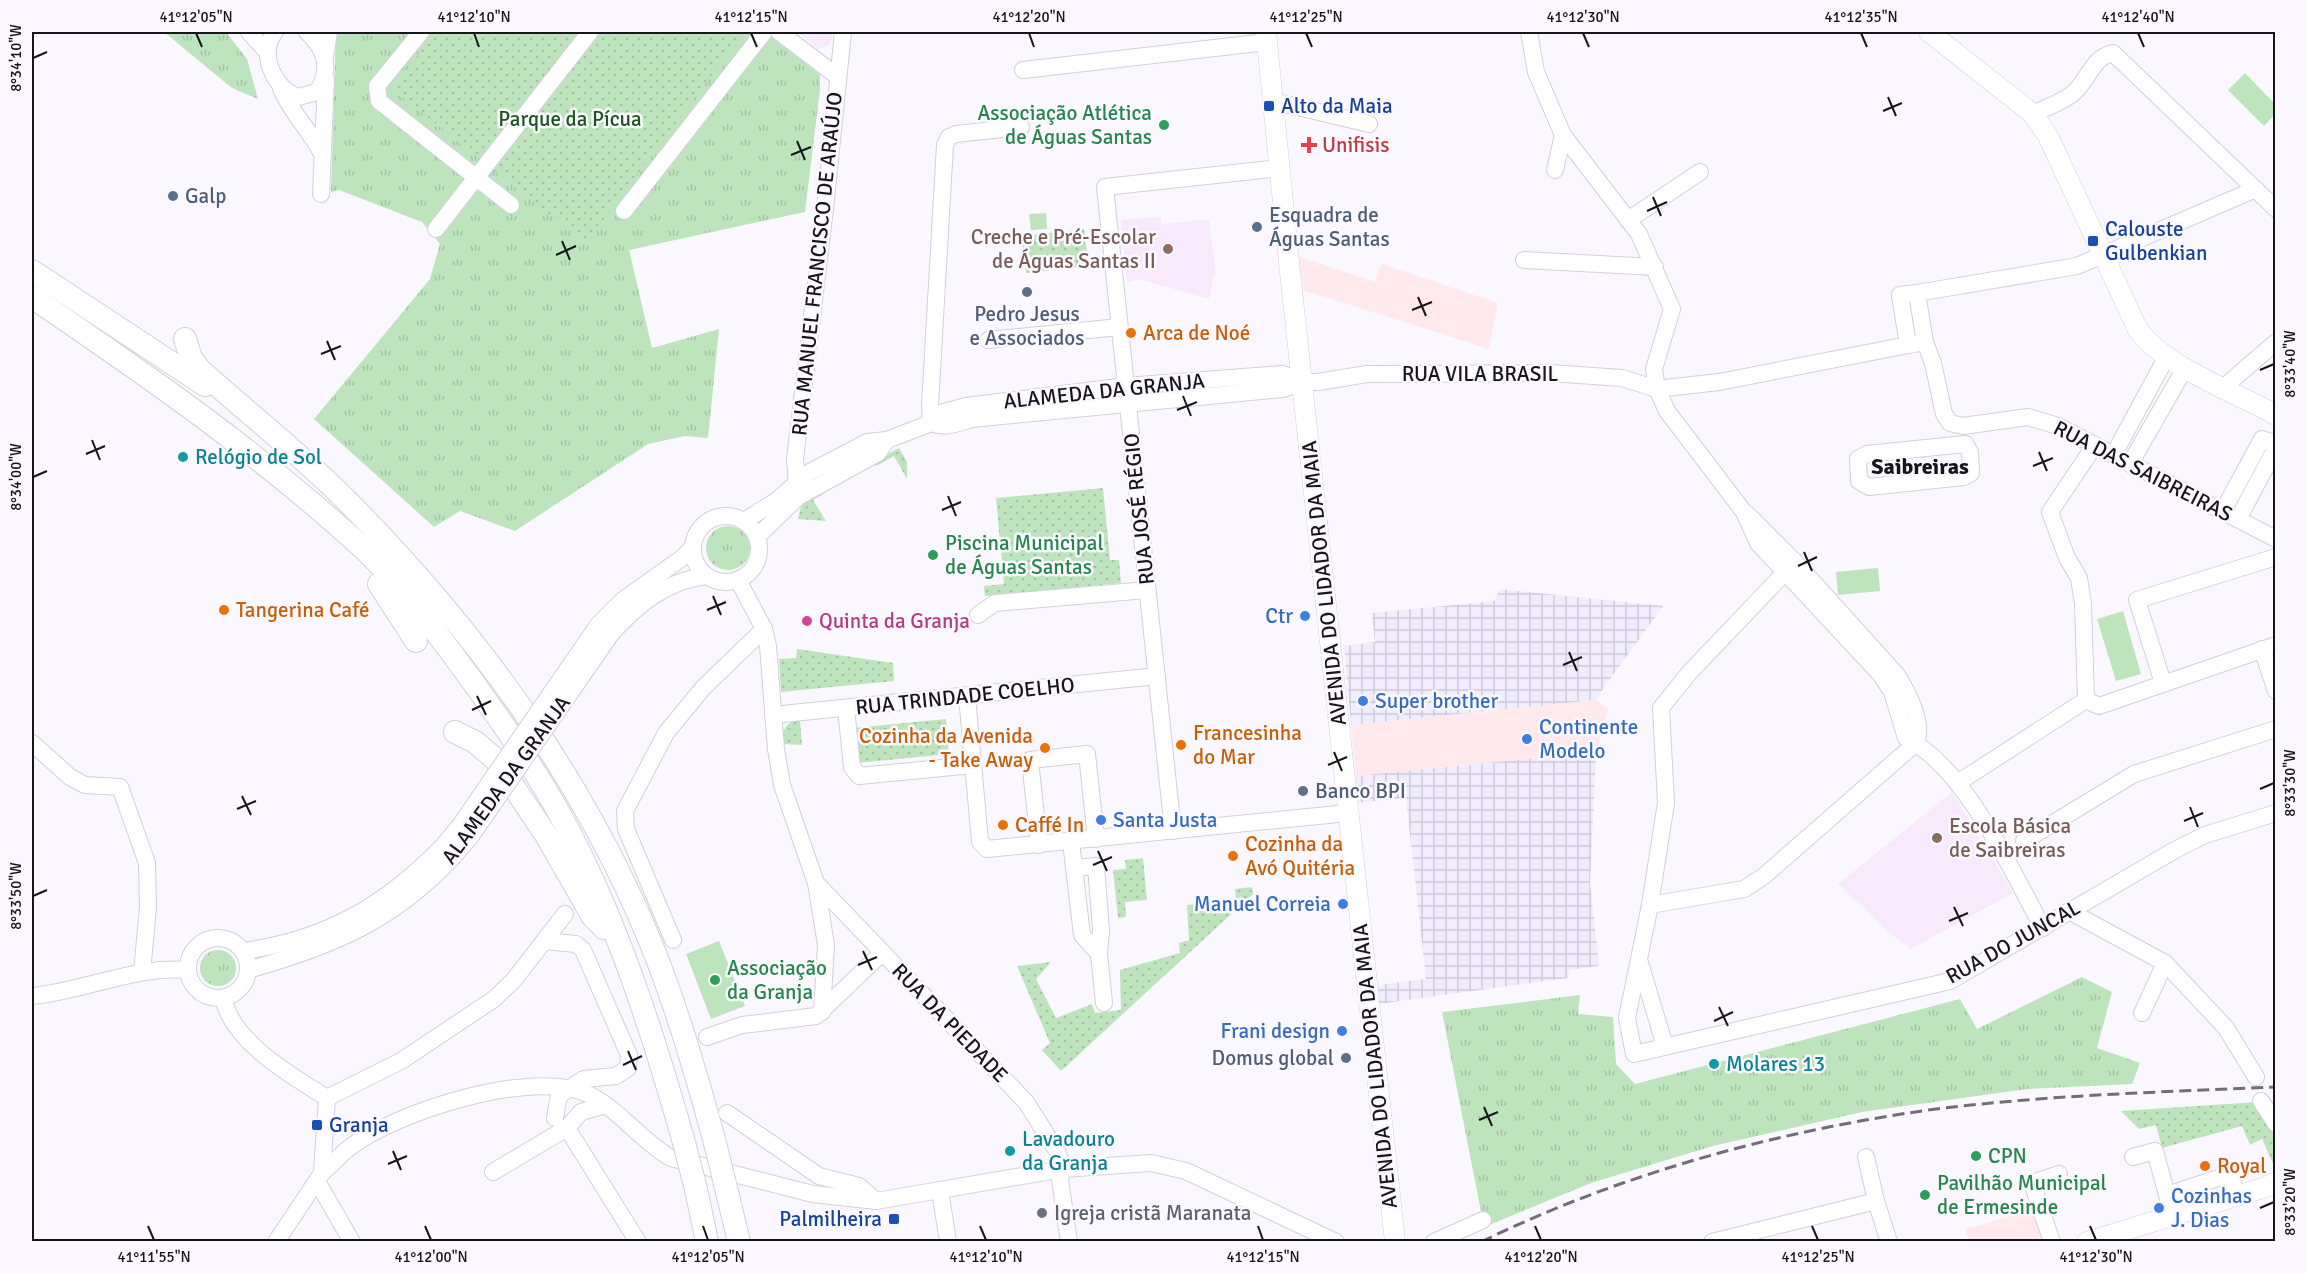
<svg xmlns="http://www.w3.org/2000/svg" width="2307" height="1273" font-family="Signika,sans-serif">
<defs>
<pattern id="industrial-grid" width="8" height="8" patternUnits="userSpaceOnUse" patternTransform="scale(1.5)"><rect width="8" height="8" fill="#f1ecfe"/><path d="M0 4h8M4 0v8" fill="none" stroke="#cecad9"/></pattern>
<pattern id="grass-tufts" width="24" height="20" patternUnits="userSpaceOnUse" patternTransform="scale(1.5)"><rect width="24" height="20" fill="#bee4bd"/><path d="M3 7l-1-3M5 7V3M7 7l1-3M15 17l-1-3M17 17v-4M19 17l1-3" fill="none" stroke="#a3c3a2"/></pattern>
<pattern id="garden-dots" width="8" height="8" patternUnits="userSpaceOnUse" patternTransform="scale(1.5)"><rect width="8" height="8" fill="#bee4bd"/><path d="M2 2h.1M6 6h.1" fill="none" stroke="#a3c3a2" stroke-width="1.8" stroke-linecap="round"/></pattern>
</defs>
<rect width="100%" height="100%" fill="#faf8fe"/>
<g fill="#ffe9ed">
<polygon points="1298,256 1375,282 1382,264 1498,303 1489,349 1303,290"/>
<polygon points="1595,700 1608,709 1596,752 1356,776 1351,725"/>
<polygon points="2033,1210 2044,1241 1969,1241 1965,1229"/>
</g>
<g fill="url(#industrial-grid)">
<polygon points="1500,589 1663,606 1595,700 1351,725 1344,646 1375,642 1372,613 1494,601"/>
<polygon points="1596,752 1590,883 1599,966 1569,970 1568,978 1378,1004 1377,985 1426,979 1406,798 1356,803 1356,776"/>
</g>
<g fill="#f9e9fc">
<polygon points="797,32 833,32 830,45 819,49"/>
<polygon points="1161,217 1162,224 1209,219 1216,274 1214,275 1209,299 1139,279 1127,283 1121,220"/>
<polygon points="1952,792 2013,893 1911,949 1891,934 1838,884"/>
</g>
<g fill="url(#grass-tufts)">
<polygon points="164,32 226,32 247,59 258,99 232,88"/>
<polygon points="336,32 767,32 820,75 820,90 805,212 629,250 652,348 719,329 708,438 685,436 648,444 515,531 460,511 434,527 314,419 430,279 440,244 422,222 339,190 331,192"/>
<polygon points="1046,213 1047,229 1031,230 1029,214"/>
<circle cx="728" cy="548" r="22"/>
<circle cx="218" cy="968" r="18"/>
<polygon points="2082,977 2112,992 2097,1048 2140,1063 2132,1084 2027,1089 1862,1112 1713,1146 1591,1183 1484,1227 1442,1012 1580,995 1578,1014 1613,1017 1616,1064 1635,1084 1960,999 1977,1029"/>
</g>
<g fill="url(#garden-dots)">
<polygon points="436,32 744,32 586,243 392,89"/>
<polygon points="1084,229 1089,266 1026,273 1021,236"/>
<polygon points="899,448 907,462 907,479 894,456 876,466 874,462"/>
<polygon points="1103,488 1110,560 1119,560 1121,583 985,596 984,586 1004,584 996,498"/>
<polygon points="822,489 825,493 813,500 826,521 798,519 801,506"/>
<polygon points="797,649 893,663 894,681 781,692 779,659 796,658"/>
<path d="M797,719L800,720L802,745L782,744C782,731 784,725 797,719Z"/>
<polygon points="946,719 949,754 857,763 853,728"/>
<polygon points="1143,858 1147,900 1125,902 1126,917 1118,918 1113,870 1126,869 1125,860"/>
<polygon points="1252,887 1253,894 1061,1071 1042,1050 1050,1043 1017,966 1051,962 1036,979 1056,1018 1092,1004 1095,1013 1121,1010 1120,970 1180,953 1179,943 1189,940 1187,905 1236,900 1235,889"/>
<polygon points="2257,1102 2275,1131 2274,1166 2262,1139 2250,1145 2242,1126 2162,1148 2156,1125 2139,1129 2121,1111"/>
</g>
<g fill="#bee4bd">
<polygon points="2245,73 2275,104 2275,114 2264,126 2228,90"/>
<polygon points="1878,568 1880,591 1838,595 1836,572"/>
<polygon points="2123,611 2141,674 2116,681 2097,619"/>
<polygon points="719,941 745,1006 711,1019 686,954"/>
</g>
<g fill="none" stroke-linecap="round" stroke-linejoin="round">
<defs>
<g id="minor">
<polyline points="249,32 268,53"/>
<path d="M275,32C258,53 274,89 298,97L317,92C332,69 326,50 307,32"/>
<polyline points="421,32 377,86 379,101 511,205"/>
<polyline points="779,32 837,76"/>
<path d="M1529,32L1536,72L1563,135L1639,234L1672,309L1654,369L1657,389L1667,411L1744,512L1758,543L1881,675L1892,692L1906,738C1966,768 2011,870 2043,928"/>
<polyline points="325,58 329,32"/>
<polyline points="1023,70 1267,42"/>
<path d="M281,88C290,112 311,131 322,154"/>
<polyline points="1273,101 1369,124"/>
<path d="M2033,114C2045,108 2060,103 2071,95C2089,82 2090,58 2113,53L2276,209"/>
<polyline points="1555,170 1563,135"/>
<polyline points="321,194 326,80"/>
<polyline points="624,211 764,32"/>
<polyline points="1628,220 1700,172"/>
<polyline points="436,229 590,32"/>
<polyline points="1524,260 1655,267"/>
<polyline points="1917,293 2077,266 2256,189"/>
<polyline points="988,340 1119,327"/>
<polyline points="1925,342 1908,345 1900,295 1917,293 1925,342 1933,363 1944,414 1950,423 1963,426 2028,417 2058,426 2276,539"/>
<polyline points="2224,387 2276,342"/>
<path d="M931,423C945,429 958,423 972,419L1283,389L1302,382"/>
<polyline points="931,423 930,405 945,145 949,137 956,134 1021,127"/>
<polygon points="1965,444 1970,452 1971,473 1964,477 1869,487 1859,481 1858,459 1867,454"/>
<polyline points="2114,454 2166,358"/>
<polyline points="2130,464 2185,368"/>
<polyline points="798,497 795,459 825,209 843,32"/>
<polyline points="2223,511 2262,439 2276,444"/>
<circle cx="726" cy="549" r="33"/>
<polyline points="2238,519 2276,448"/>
<polyline points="744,521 776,501 808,473 867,442 887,440 931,423 937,414 966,406 1126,386 1283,374 1302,382 1318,382 1367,374 1550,373 1622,378 1657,389 1719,382 1908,345"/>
<polyline points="757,537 798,497 878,453 887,440"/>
<polyline points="1795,562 1689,673 1661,708 1666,803 1650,905 1627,1018 1634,1054 1950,981 2175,850 2205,835 2276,813"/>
<polyline points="738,580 764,629 768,646 776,749 782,785 816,883 1026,1102 1057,1151 1063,1169 1060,1180 1069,1242"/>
<polyline points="978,615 995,603 1147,590"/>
<polyline points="598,625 623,600 682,558 693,547"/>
<path d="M611,634C637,605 667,580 707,576"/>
<polyline points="2262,649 2276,691"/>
<polyline points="2163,683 2137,600 2276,557"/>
<polyline points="967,696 980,842 987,849 1348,813"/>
<polyline points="2086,700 2099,706 2276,645"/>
<polyline points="846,708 852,767 859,776 973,765"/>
<polyline points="773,715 1157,676"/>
<polyline points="32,743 70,777 85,785 120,787 147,863 148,907 142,972"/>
<polyline points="1959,782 2086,700 2083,604 2079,578 2067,558 2050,512 2095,445"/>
<polyline points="1173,831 1105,187 1280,168"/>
<polyline points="2024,841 2134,774 2276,729"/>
<polyline points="1071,842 1082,935 1099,954 1101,930 1096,866 1074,868"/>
<polyline points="1039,845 1030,760 1087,754 1096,839"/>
<polyline points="816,883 826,945 822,1012"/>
<path d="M1650,905L1744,889L1764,876L1916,743C1924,722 1908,693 1897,675L1795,562L1747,514"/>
<polyline points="2069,911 2165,963 2142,1013"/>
<circle cx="218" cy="968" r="30"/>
<polyline points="673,940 626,829 625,811 666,733 703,688 764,629"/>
<polyline points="545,941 576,944 583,950 629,1055 628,1068 616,1076 584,1079 564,1092 559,1096 555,1118"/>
<path d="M243,951C325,940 384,906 442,847"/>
<polyline points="1099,954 1104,1003"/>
<polyline points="1640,963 1665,1046"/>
<polyline points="2165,963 2226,1028 2256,1077"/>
<path d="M248,970C333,946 392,922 454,856"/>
<path d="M32,996C84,991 134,966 187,970"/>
<path d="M223,998C233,1043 291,1075 327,1098"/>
<polyline points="707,1037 742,1025 816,1016 882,953"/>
<polyline points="327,1098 401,1061 494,999 513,981 565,914"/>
<polyline points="2261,1101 2276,1124"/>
<polyline points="727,1113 819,1176 859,1186 876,1201"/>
<polyline points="567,1128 638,1242"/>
<polyline points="1866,1157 1876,1201 1889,1242"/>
<polyline points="2133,1157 2155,1151 2167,1195"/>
<polyline points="493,1172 567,1128 581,1112 605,1105"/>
<path d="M322,1173C331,1165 340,1155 349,1148C395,1112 533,1068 588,1094C620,1110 641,1141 671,1158L813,1194L876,1201L1063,1169L1151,1163L1186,1171L1336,1242"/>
<polyline points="318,1183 352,1242"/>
<polyline points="940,1190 948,1242"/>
<polyline points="2172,1215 2167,1195 2230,1174 2237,1196"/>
<polyline points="276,1242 322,1173 327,1098"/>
<polyline points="1434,1242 1483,1220"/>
<polyline points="1712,1242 1876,1201"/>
<polyline points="2052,1242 2032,1183 2059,1174"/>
</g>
<g id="major">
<polyline points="1266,32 1290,272 1395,1242"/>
<path d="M1929,32L2033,114L2048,136L2138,330C2166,367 2234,392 2276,415"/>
<polyline points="2087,1242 2266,1187 2276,1182"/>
</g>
<g id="highway">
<polyline points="32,271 205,385"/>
<path d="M32,297C148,376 262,455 365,550C406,589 440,637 473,682C505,727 537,772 563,820C617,921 652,1030 683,1139"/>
<path d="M185,339L191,358L200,370C250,415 303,456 350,504C481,636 595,794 661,969C683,1028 700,1087 716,1147"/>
<polyline points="379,584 416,641"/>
<polyline points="455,732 475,742 495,759 546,835 593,917 604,928"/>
<polyline points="696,1189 707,1242"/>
<polyline points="728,1196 739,1242"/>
</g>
</defs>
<use href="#minor" stroke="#d3cfdd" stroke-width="18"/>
<use href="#major" stroke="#d3cfdd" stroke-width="21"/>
<use href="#highway" stroke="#d3cfdd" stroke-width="24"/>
<use href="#minor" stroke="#fff" stroke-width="16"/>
<use href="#major" stroke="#fff" stroke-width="20"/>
<use href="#highway" stroke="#fff" stroke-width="22"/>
<path stroke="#716f75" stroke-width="3" stroke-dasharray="12 6" stroke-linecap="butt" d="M1481,1242C1622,1173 1781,1130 1936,1109C2049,1095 2162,1092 2276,1087"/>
<defs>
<g id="minor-bridge">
<polyline points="442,847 461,824 598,625"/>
<polyline points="454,856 471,836 611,634"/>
</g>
<g id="highway-bridge">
<polyline points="683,1139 696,1189"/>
<polyline points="716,1147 728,1196"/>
</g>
</defs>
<use href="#minor-bridge" stroke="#d3cfdd" stroke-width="18" stroke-linecap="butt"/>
<use href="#highway-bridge" stroke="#d3cfdd" stroke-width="24" stroke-linecap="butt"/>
<use href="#minor-bridge" stroke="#fff" stroke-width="16"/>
<use href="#highway-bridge" stroke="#fff" stroke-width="22"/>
</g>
<path fill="none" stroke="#16151a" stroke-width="2" d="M196,33L202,47M474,33L479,47M751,33L757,47M1029,33L1034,47M1306,33L1312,47M1583,33L1589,47M1861,33L1867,47M2138,33L2144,47M33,58L47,52M1888,97L1896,116M1883,111L1902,103M797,141L805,160M791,155L811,147M1653,197L1661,216M1647,211L1667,202M562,241L570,260M556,255L576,246M1418,297L1426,316M1412,310L1432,302M327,341L335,360M321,354L341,346M2260,370L2274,364M1183,396L1191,416M1177,410L1197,402M92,440L100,460M2039,452L2047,471M86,454L105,446M2033,466L2053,458M33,477L47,471M948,496L956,516M942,510L961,502M1804,552L1812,571M1798,566L1817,557M713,596L721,615M707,610L726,602M1569,652L1577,671M1563,665L1582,657M477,696L486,715M472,710L491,701M1334,752L1342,771M1328,765L1347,757M2260,789L2274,783M242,796L251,815M2190,807L2198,827M237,809L256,801M2184,821L2203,813M1098,851L1107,871M1093,865L1112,857M33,896L47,890M1954,907L1963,926M1949,921L1968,913M863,951L872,970M858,965L877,957M1719,1007L1728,1026M1714,1021L1733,1012M628,1051L636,1070M623,1065L642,1056M1484,1107L1492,1126M1479,1120L1498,1112M393,1151L401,1170M388,1164L407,1156M2260,1208L2274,1202M148,1226L154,1240M425,1226L431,1240M703,1226L708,1240M980,1226L986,1240M1258,1226L1263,1240M1535,1226L1541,1240M1812,1226L1818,1240M2090,1226L2096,1240"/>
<g fill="#1a4fb4" stroke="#faf8fe" stroke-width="2">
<rect x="1263" y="100" width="12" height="12" rx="3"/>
<rect x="2087" y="235" width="12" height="12" rx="3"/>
<rect x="311" y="1119" width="12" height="12" rx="3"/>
<rect x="888" y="1213" width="12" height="12" rx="3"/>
</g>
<g fill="#2e9e5b" stroke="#faf8fe" stroke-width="2">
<circle cx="1164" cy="125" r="6"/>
<circle cx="933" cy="555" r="6"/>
<circle cx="715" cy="980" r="6"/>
<circle cx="1976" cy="1156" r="6"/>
<circle cx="1925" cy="1195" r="6"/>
</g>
<path fill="#e0444e" stroke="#faf8fe" stroke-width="2" d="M1306 136h6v6h6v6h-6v6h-6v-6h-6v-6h6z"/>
<g fill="#5c6f8a" stroke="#faf8fe" stroke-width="2">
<circle cx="173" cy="196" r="6"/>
<circle cx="1257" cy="227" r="6"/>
<circle cx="1027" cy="292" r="6"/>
<circle cx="1303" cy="791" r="6"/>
<circle cx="1346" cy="1058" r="6"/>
</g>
<g fill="#8d6e63" stroke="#faf8fe" stroke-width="2">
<circle cx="1168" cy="249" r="6"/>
<circle cx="1937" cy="838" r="6"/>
</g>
<g fill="#e8710a" stroke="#faf8fe" stroke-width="2">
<circle cx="1131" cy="333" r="6"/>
<circle cx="224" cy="610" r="6"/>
<circle cx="1181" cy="745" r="6"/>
<circle cx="1045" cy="748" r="6"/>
<circle cx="1003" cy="825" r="6"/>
<circle cx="1233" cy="856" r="6"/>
<circle cx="2205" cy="1166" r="6"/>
</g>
<g fill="#0f9aa8" stroke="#faf8fe" stroke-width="2">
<circle cx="183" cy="457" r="6"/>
<circle cx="1714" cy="1064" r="6"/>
<circle cx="1010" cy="1151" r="6"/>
</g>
<g fill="#3f7fe0" stroke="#faf8fe" stroke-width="2">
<circle cx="1305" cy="616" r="6"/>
<circle cx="1363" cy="701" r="6"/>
<circle cx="1527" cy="739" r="6"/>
<circle cx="1101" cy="820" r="6"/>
<circle cx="1343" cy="904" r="6"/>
<circle cx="1342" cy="1031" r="6"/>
<circle cx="2159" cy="1208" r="6"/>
</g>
<circle fill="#d1479c" stroke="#faf8fe" stroke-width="2" cx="807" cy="621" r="6"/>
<circle fill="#6b7280" stroke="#faf8fe" stroke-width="2" cx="1042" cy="1213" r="6"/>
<g text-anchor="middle" stroke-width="5" stroke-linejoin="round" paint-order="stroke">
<g font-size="21" fill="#164399" stroke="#faf8fe" text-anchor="start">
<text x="1281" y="113">Alto da Maia</text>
<text x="2105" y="236">Calouste<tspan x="2105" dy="24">Gulbenkian</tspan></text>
<text x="329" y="1132">Granja</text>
<text x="882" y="1226" text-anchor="end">Palmilheira</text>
</g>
<g font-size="21" fill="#27864d" stroke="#faf8fe" text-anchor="start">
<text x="1152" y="120" text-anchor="end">Associação Atlética<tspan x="1152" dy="24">de Águas Santas</tspan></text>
<text x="945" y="550">Piscina Municipal<tspan x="945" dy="24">de Águas Santas</tspan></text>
<text x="727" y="975">Associação<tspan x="727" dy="24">da Granja</tspan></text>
<text x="1988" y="1163">CPN</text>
<text x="1937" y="1190">Pavilhão Municipal<tspan x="1937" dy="24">de Ermesinde</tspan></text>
</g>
<g font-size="21" fill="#1b561e" stroke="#faf8fe">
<text x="570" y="126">Parque da Pícua</text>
</g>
<g font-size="21" fill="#be3a42" stroke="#faf8fe" text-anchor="start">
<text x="1322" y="152">Unifisis</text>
</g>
<g font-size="21" fill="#4e5e75" stroke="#faf8fe" text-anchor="start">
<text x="185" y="203">Galp</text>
<text x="1269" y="222">Esquadra de<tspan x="1269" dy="24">Águas Santas</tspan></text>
<text x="1027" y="321" text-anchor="middle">Pedro Jesus<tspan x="1027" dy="24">e Associados</tspan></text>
<text x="1315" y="798">Banco BPI</text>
<text x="1334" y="1065" text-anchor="end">Domus global</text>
</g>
<g font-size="21" fill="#785e54" stroke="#faf8fe" text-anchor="end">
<text x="1156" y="244">Creche e Pré-Escolar<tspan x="1156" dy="24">de Águas Santas II</tspan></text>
<text x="1949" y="833" text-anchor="start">Escola Básica<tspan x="1949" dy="24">de Saibreiras</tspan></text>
</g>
<g font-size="21" fill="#16151a" stroke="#faf8fe">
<text transform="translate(817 264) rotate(-84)" y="7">RUA MANUEL FRANCISCO DE ARAÚJO</text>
<text x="1480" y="381">RUA VILA BRASIL</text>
<text transform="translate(1104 391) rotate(-6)" y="7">ALAMEDA DA GRANJA</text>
<text transform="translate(2143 471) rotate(27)" y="7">RUA DAS SAIBREIRAS</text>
<text transform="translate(1139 509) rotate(-96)" y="7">RUA JOSÉ RÉGIO</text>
<text transform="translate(1324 583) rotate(-96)" y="7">AVENIDA DO LIDADOR DA MAIA</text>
<text transform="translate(965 696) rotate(-6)" y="7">RUA TRINDADE COELHO</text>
<text transform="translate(506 780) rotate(-54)" y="7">ALAMEDA DA GRANJA</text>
<text transform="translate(2013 942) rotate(-29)" y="7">RUA DO JUNCAL</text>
<text transform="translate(950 1023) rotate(46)" y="7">RUA DA PIEDADE</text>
<text transform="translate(1375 1066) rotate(-96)" y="7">AVENIDA DO LIDADOR DA MAIA</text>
</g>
<g font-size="21" fill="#c56008" stroke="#faf8fe" text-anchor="start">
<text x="1143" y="340">Arca de Noé</text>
<text x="236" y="617">Tangerina Café</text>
<text x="1193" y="740">Francesinha<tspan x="1193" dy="24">do Mar</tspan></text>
<text x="1033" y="743" text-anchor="end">Cozinha da Avenida<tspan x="1033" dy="24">- Take Away</tspan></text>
<text x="1015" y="832">Caffé In</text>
<text x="1245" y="851">Cozinha da<tspan x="1245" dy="24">Avó Quitéria</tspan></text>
<text x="2217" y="1173">Royal</text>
</g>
<g font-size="21" fill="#0d838f" stroke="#faf8fe" text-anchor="start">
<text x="195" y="464">Relógio de Sol</text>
<text x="1726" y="1071">Molares 13</text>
<text x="1022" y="1146">Lavadouro<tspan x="1022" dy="24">da Granja</tspan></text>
</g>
<g font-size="21" fill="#366cbe" stroke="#faf8fe" text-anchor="start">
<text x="1293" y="623" text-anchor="end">Ctr</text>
<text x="1375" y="708">Super brother</text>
<text x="1539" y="734">Continente<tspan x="1539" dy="24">Modelo</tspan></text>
<text x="1113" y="827">Santa Justa</text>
<text x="1331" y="911" text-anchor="end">Manuel Correia</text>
<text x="1330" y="1038" text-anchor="end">Frani design</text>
<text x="2171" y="1203">Cozinhas<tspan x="2171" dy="24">J. Dias</tspan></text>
</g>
<g font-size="21" fill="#b23c85" stroke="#faf8fe" text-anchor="start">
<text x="819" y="628">Quinta da Granja</text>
</g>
<g font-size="21" fill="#5b616d" stroke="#faf8fe" text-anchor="start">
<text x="1054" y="1220">Igreja cristã Maranata</text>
</g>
<g font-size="22" font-weight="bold" fill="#16151a" stroke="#faf8fe">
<text x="1920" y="474">Saibreiras</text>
</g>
</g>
<rect width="2307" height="1273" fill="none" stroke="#faf8fe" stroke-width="66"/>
<rect x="33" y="33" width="2241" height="1207" fill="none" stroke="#16151a" stroke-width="2"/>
<g font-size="15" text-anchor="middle" fill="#16151a">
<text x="196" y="22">41°12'05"N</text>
<text x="474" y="22">41°12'10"N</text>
<text x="751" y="22">41°12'15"N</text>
<text x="1029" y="22">41°12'20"N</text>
<text x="1306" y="22">41°12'25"N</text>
<text x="1583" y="22">41°12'30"N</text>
<text x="1861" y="22">41°12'35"N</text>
<text x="2138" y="22">41°12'40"N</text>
<text transform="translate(16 58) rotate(-90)" y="5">8°34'10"W</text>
<text transform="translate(2290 364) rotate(-90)" y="5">8°33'40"W</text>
<text transform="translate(16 477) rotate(-90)" y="5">8°34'00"W</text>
<text transform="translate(2290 783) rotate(-90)" y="5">8°33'30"W</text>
<text transform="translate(16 896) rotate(-90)" y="5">8°33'50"W</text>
<text transform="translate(2290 1202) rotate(-90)" y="5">8°33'20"W</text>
<text x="154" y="1262">41°11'55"N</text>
<text x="431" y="1262">41°12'00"N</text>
<text x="708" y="1262">41°12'05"N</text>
<text x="986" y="1262">41°12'10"N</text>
<text x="1263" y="1262">41°12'15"N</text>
<text x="1541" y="1262">41°12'20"N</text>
<text x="1818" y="1262">41°12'25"N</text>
<text x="2096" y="1262">41°12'30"N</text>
</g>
</svg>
